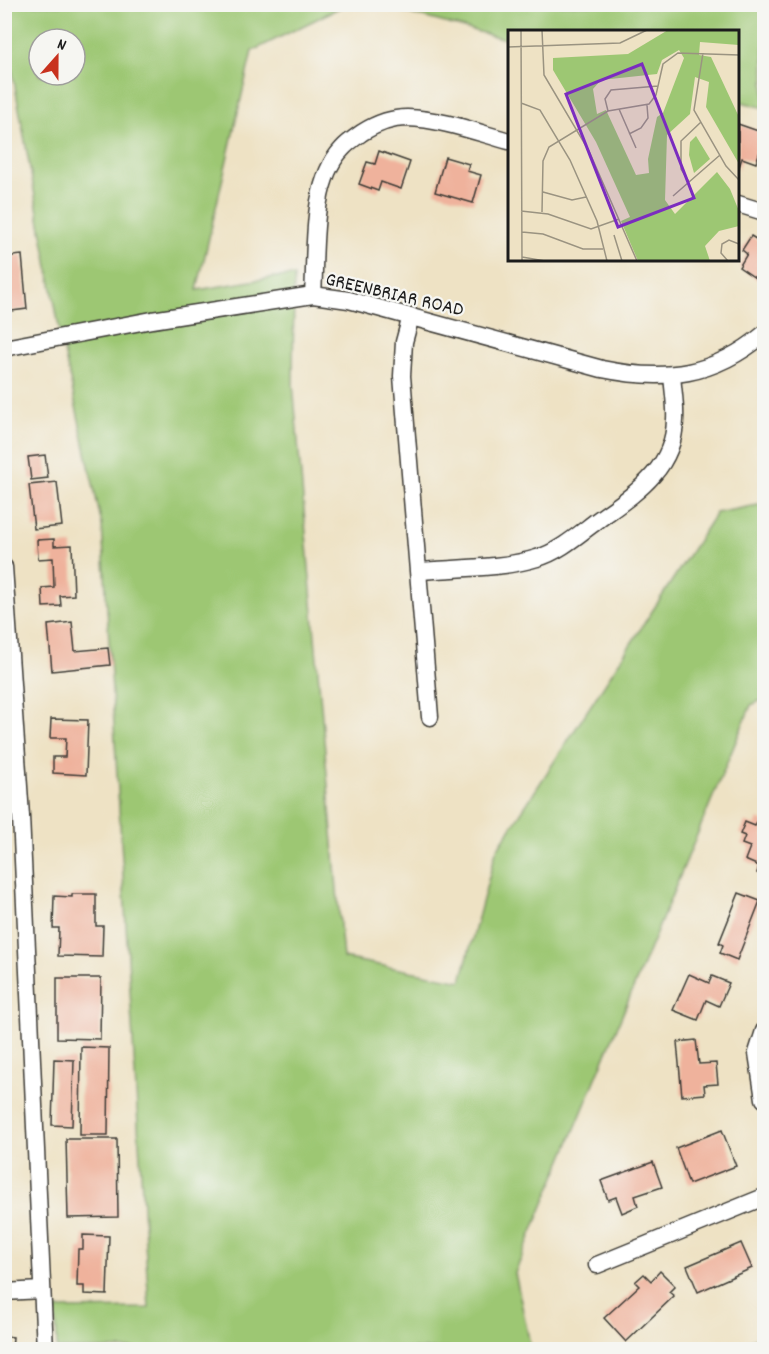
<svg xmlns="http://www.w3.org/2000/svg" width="769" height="1354" font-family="Dekko,sans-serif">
<rect width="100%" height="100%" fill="#f6f6f2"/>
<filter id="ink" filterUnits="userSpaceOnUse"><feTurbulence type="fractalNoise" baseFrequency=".0167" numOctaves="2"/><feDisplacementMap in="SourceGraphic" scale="12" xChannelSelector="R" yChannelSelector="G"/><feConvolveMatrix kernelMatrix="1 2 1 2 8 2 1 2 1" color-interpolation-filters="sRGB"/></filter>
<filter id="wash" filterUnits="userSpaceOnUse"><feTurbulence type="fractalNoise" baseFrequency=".008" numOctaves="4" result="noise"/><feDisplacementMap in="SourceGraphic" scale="24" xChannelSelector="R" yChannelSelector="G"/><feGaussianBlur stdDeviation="1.35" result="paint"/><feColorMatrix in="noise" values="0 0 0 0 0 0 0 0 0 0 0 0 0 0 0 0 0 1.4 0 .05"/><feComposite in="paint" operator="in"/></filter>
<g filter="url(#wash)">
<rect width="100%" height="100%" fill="#eee2c4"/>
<g fill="#9dc773" stroke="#5c7248" stroke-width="1.5" fill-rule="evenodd">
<path d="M4,5H345L252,51L197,290L276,277L294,276L293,384L343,958L461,981L496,851L716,513L764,504V699L751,705L515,1273L531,1349H57L56,1309L149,1308L102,525L61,338L5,32ZM39,39H75V75H39Z"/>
<polygon points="378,5 764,5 764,108 738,101 738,32 509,32 509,40"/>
<polygon points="764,1334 764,1349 731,1349"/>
</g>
<g id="blocks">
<g fill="#efb29c">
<polygon points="738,124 764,133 764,139 756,163 742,158 738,170"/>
<polygon points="379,151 410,162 401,189 381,182 378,191 359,184 367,162 375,164"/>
<polygon points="445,157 469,164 467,171 481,175 473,203 435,192"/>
<polygon points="751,236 764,244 764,284 739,267 747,254 742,250"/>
<polygon points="22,255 27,309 4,312 4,257"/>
<polygon points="45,455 48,478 31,480 28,457"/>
<polygon points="57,482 62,526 34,529 29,485"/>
<polygon points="54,539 54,546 72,545 74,595 60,596 61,606 43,607 42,588 54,587 53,558 38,559 37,540"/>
<polygon points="72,622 75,651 108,648 110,665 52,671 48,625"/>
<polygon points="51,719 88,720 86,775 53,773 53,757 65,757 66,738 50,738"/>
<polygon points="758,819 764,822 764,876 757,873 759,866 745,860 750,847 742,844 745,836 740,834 745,822 755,826"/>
<polygon points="739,893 760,901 737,960 720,953 723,945 719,943"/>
<polygon points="72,894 96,894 96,926 103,926 102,957 58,956 59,928 53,928 54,896 72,897"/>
<polygon points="689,974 709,983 712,976 729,983 719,1006 706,1000 698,1020 673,1010"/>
<polygon points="57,978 101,978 100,1039 57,1038"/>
<polygon points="696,1040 699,1064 716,1063 718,1084 704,1085 705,1094 682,1096 677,1042"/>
<polygon points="81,1047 109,1048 108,1135 80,1135"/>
<polygon points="54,1059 74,1060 72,1126 52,1125"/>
<polygon points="722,1130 736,1166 689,1184 676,1148"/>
<polygon points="66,1139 117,1139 118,1217 68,1218"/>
<polygon points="653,1162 662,1187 635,1196 638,1206 622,1213 616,1197 608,1200 601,1181"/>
<polygon points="83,1235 109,1236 107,1295 84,1294 84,1286 77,1286 78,1249 83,1249"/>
<polygon points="741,1243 752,1268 698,1292 687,1266"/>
<polygon points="660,1271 675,1286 669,1292 674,1296 626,1342 604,1318 639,1286 635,1282 644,1274 651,1281"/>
<polygon points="4,1336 13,1337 12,1350 4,1350"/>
</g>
</g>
</g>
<g filter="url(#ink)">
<use href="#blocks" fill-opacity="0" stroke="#3c3a35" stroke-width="1.5"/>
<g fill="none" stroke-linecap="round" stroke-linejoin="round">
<defs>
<g id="minor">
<polyline points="738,204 764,212"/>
<path d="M313,295C316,250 310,183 342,149C348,142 356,137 363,132C376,124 391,118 407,118C441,119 476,132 509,141"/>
<polyline points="411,316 404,342 402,376 430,717"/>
<path d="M4,348L152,320L313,295L349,300L602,369C665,382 714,376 764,334"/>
<polyline points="4,567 21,816 45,1350"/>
<path d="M419,571C455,568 502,569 537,558C559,552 579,534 598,520C634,494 674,470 675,420C676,405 673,390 672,375"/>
<polyline points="764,1031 757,1053 764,1099"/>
<polyline points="597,1265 764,1197"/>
<polyline points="4,1292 42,1290"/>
</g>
</defs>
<use href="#minor" stroke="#3c3a35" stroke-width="19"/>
<use href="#minor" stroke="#fff" stroke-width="16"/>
</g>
</g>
<g text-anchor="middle" stroke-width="4.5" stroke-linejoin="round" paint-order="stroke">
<g font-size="20" fill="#1c1c1c" stroke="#f6f6f2">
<text transform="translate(395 293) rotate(13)" y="7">GREENBRIAR ROAD</text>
</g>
</g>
<g transform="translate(508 30)">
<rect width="231" height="231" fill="#eee2c4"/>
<path d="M160,0H231V15L192,12L191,25L203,27L231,87V134L198,77L201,52L187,47L182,84L159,105L157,170L167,184L209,142L222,159L231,181V196L211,201L197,216L202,231H130L113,191L122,187L88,112L45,40V28L120,24ZM171,20L176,28L155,83L149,87L140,129L141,143L128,145L98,80L89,84L85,59L93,50L149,44L154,30ZM188,106L202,129L186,143L181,125L182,112Z" fill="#9dc773" fill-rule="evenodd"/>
<path fill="none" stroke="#9a9381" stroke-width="1.5" d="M13,0L14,231M34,0L36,45L81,121L129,231M0,17L112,13L139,0M195,23L186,80L218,136L231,150M13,73L32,80L62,130L89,191L99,231M111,79L128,118M100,81L97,69L103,60L150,56M121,104L133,98L140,88L139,75M181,152L173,139V111L193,92M35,162L64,170L78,167M165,166L212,125M13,181L40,184L83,199L111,189M34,182L35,131L41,117L100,81L141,74L148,65L155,34L170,23L231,25M14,202L35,204L75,219H95M106,205L114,231M14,227L37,231M220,231L213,223L214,214L221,210L231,214"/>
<path fill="#7b2cbf" fill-opacity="0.15" stroke="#7b2cbf" stroke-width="3" d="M134,34L186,168L110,197L58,64Z"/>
<rect width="231" height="231" fill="none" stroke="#1c1c1c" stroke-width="3"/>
</g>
<rect width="769" height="1354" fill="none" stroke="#f6f6f2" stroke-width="24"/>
<g transform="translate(57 57) rotate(21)"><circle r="28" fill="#f6f6f2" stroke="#9f9f9c" stroke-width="1.5"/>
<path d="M0-4.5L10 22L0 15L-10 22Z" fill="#c8321e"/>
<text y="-9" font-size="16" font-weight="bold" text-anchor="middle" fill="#1c1c1c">N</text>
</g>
</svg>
